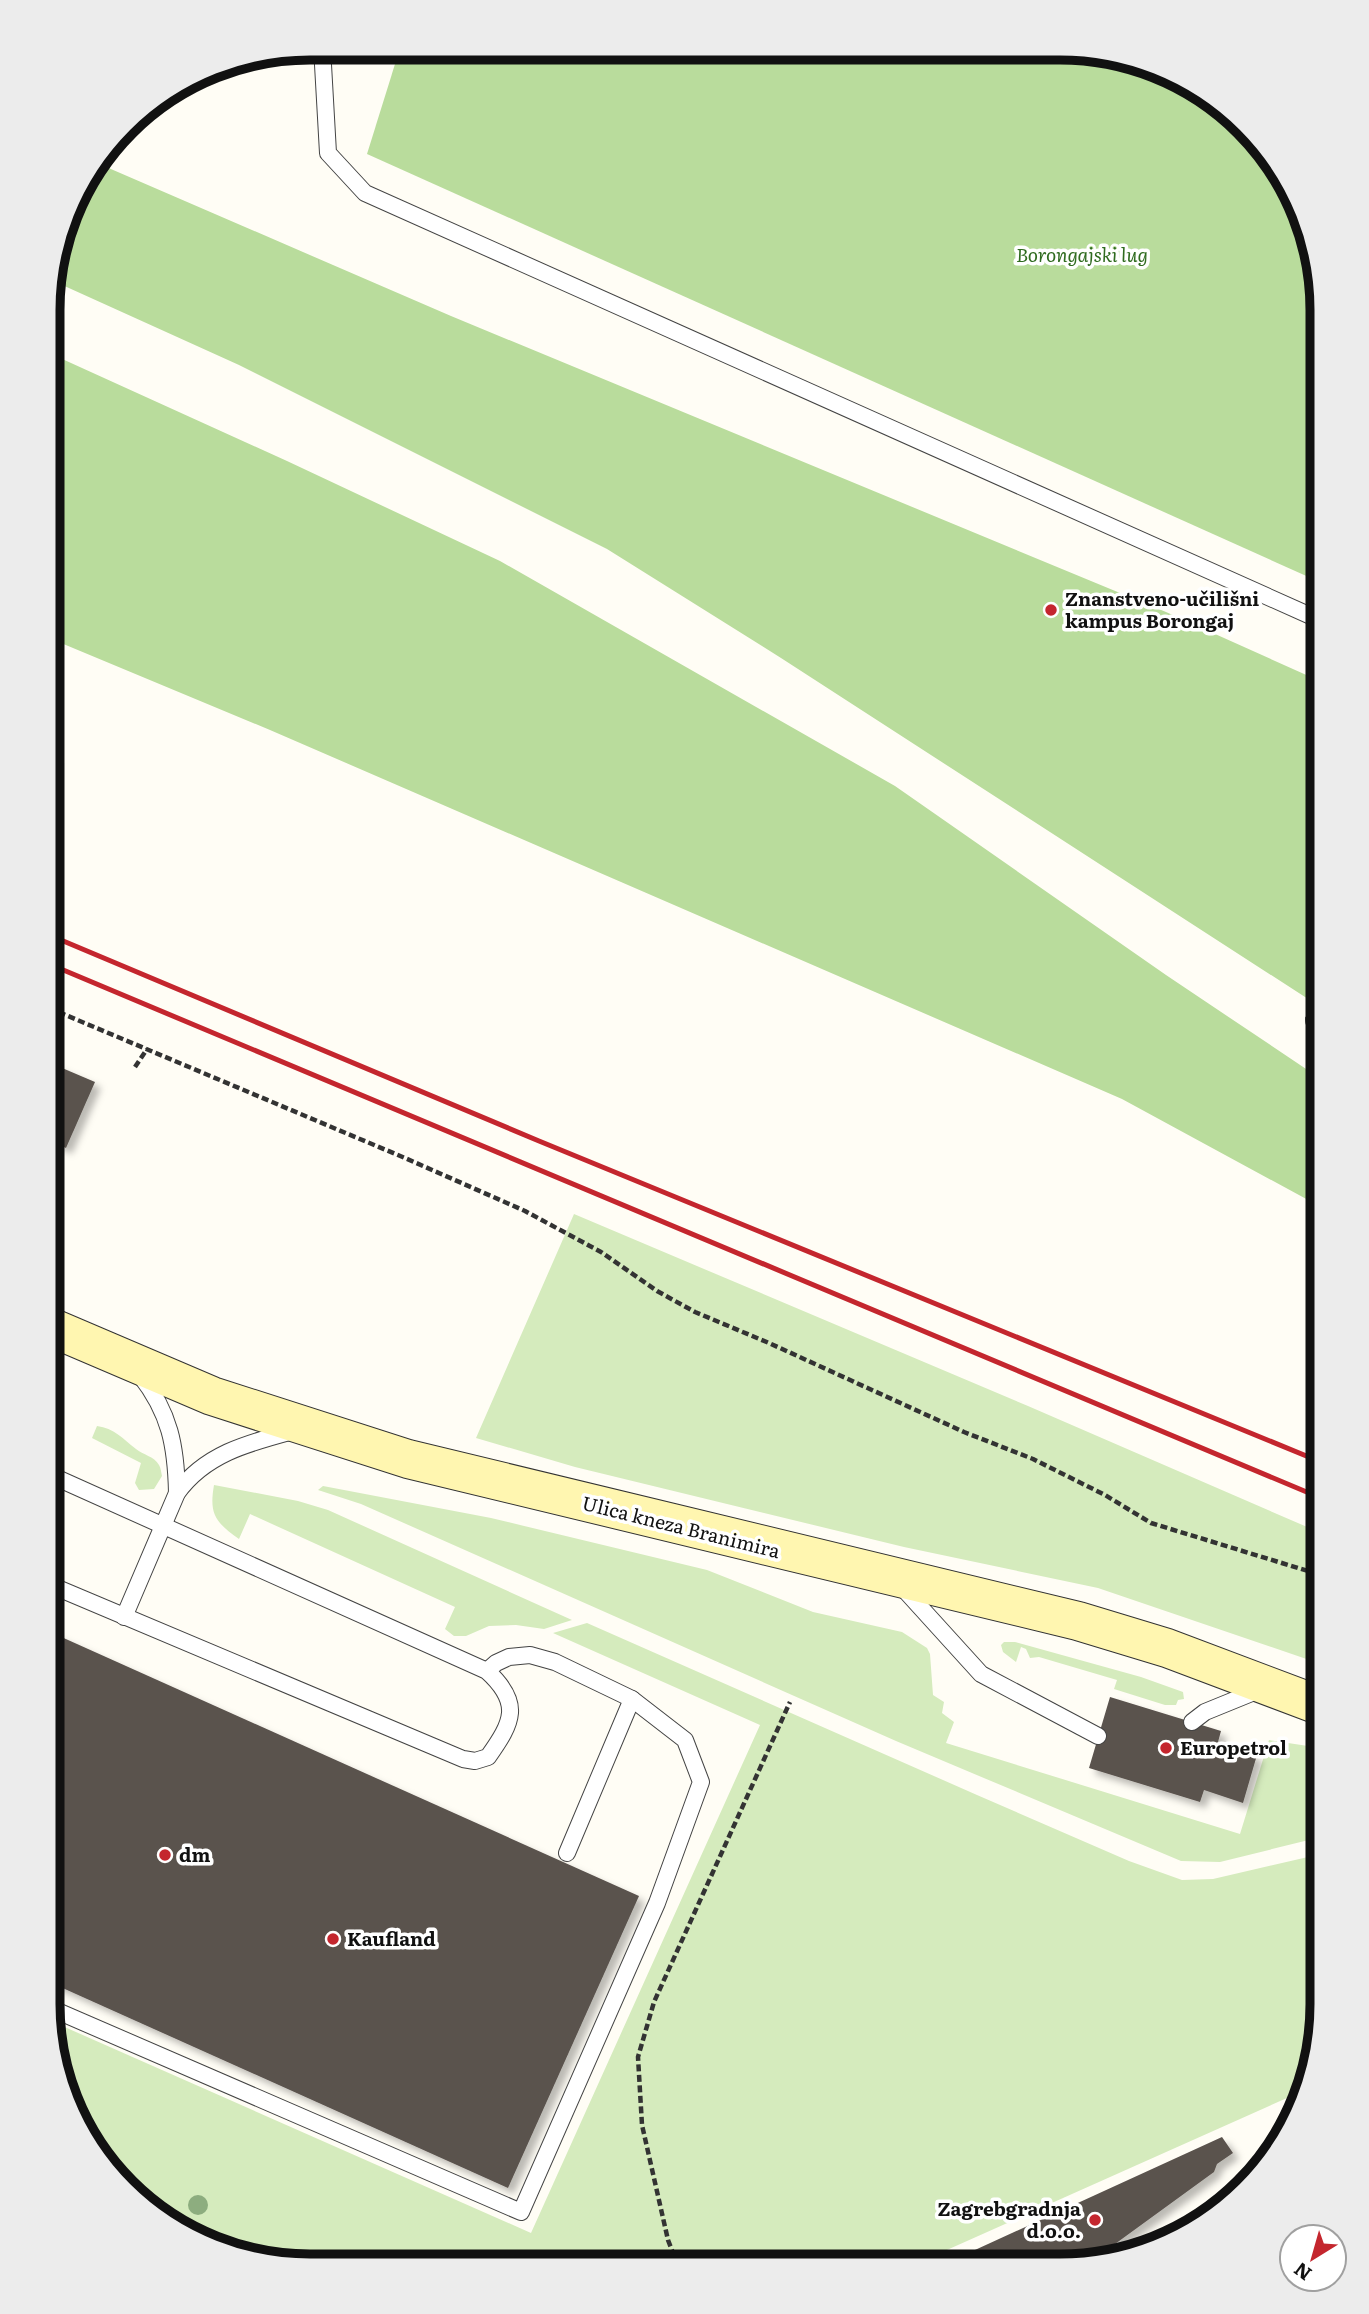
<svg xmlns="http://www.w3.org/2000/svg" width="1369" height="2314" font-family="Literata,serif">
<defs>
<filter id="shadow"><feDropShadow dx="6" dy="6" stdDeviation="3.5" flood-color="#0004"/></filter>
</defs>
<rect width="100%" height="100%" fill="#fffdf5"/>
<g fill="#d5ebbd">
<polygon points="574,1214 1028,1406 1321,1533 1321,1664 1098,1588 904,1547 575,1467 476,1438"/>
<path d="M97,1426C114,1428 123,1439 136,1449C143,1455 154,1456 159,1465C161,1468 161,1472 162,1476L154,1489L139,1490L135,1483L141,1463L92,1438Z"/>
<path d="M214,1485L298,1501L328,1510L572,1620L544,1629L516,1625L489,1626L466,1636H454L445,1629L455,1607L250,1514L239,1539C215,1522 209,1514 214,1485Z"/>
<polygon points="323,1486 491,1518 707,1570 813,1612 902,1632 927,1648 930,1654 933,1695 944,1702 942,1713 954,1722 946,1743 1240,1834 1269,1740 1321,1748 1321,1837 1220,1862 1181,1861 896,1741 361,1504 318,1490"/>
<polygon points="587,1623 977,1795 1129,1861 1182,1880 1213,1879 1321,1854 1321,2022 1308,2078 1296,2094 911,2266 276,2265 209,2247 150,2212 101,2164 67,2104 51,2021 531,2233 760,1725 553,1633"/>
<polygon points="1004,1642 1015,1642 1141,1677 1183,1692 1184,1699 1178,1700 1176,1705 1165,1705 1114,1689 1117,1680 1039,1657 1030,1658 1026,1649 1021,1647 1016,1662 1003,1652 1001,1645"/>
</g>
<g fill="#b9dc9c">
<polygon points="400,48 1094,50 1160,67 1219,102 1268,150 1302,210 1322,310 1322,583 367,154"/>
<polygon points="97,163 451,316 1166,612 1322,682 1322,1008 781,658 607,549 239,365 49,279 74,193"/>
<polygon points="49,353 287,461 500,561 895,786 1166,975 1321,1079 1321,1207 1122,1099 270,730 49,638"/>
</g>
<g fill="#5a524d" filter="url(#shadow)">
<polygon points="48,1062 95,1082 66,1148 48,1140"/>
<polygon points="48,1631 639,1896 508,2188 47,1981"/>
<polygon points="1110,1697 1221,1731 1218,1742 1257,1755 1243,1803 1204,1790 1200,1802 1089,1768"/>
<polygon points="1222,2137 1233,2153 1217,2164 1214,2172 1093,2260 1060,2267 940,2266"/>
</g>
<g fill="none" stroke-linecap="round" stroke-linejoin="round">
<defs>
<g id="service">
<polyline points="322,47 328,153 365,193 1322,621"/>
<path d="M140,1375C170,1413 176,1446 177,1493"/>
<path d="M48,1584L463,1759L475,1761L488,1757C513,1722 522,1703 487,1671L48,1474"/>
<polyline points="902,1587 981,1674 1098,1736"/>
<path d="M124,1617L177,1493C205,1454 248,1443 293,1431"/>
<polyline points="1192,1722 1205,1712 1259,1690"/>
<polyline points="567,1853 632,1699"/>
<polyline points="48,2007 521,2212 657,1903 701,1782 685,1740 632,1699 555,1662 530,1655 509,1657 496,1663 487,1671"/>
</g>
<polyline id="secondary" points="48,1326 212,1396 408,1459 1078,1621 1167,1648 1321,1706"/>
</defs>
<use href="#service" stroke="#444" stroke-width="18"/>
<use href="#secondary" stroke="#333" stroke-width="40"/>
<g stroke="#333" stroke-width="4.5" stroke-dasharray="7 3.5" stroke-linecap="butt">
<polyline points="49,1008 405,1158 525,1211 601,1252 657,1291 695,1312 769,1343 964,1432 1033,1459 1105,1495 1151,1523 1321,1575"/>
<path d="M1321,1040C1298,1024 1308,1009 1322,991"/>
<polyline points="135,1067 147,1049"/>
<polyline points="678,2266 668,2240 642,2125 638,2057 654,2002 790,1702"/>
</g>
<use href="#service" stroke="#fff" stroke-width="16"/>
<use href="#secondary" stroke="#fff6b0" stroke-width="38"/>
<g stroke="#c4262e" stroke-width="5">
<polyline points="49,935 539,1141 1321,1462"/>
<polyline points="49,964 1321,1498"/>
</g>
</g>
<circle fill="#8dad7f" cx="198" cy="2205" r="10"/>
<g fill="#c4262e" stroke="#fff" stroke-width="2.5">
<circle cx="1051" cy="610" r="7"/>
<circle cx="1166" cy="1748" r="7"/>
<circle cx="165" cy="1855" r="7"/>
<circle cx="333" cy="1939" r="7"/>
<circle cx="1095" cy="2220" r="7"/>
</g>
<g text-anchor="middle" stroke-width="7" stroke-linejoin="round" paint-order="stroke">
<g font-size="19" font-style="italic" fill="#2f6b1f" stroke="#fff">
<text x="1082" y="262">Borongajski lug</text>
</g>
<g font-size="19" font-weight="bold" fill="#111" stroke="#fff" text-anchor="start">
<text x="1065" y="606">Znanstveno-učilišni<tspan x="1065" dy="22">kampus Borongaj</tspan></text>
<text x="1180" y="1755">Europetrol</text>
<text x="179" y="1862">dm</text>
<text x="347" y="1946">Kaufland</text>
<text x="1081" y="2216" text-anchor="end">Zagrebgradnja<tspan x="1081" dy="22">d.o.o.</tspan></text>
</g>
<g font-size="19" fill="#111" stroke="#fff">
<text transform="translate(681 1527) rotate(14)" y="7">Ulica kneza Branimira</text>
</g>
</g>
<path d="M0 0H1369V2314H0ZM310 60H1060A250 250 0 0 1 1310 310V2004A250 250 0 0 1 1060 2254H310A250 250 0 0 1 60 2004V310A250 250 0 0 1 310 60Z" fill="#ececec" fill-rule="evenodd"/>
<path fill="none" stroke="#111" stroke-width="9" d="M310 60H1060A250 250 0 0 1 1310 310V2004A250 250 0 0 1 1060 2254H310A250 250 0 0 1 60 2004V310A250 250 0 0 1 310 60Z"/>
<g transform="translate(1313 2258) rotate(217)"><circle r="33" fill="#ffffff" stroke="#a0a0a0" stroke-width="2"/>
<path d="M0-5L12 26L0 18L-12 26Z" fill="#c4262e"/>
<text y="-10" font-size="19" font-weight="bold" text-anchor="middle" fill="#111111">N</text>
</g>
</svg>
